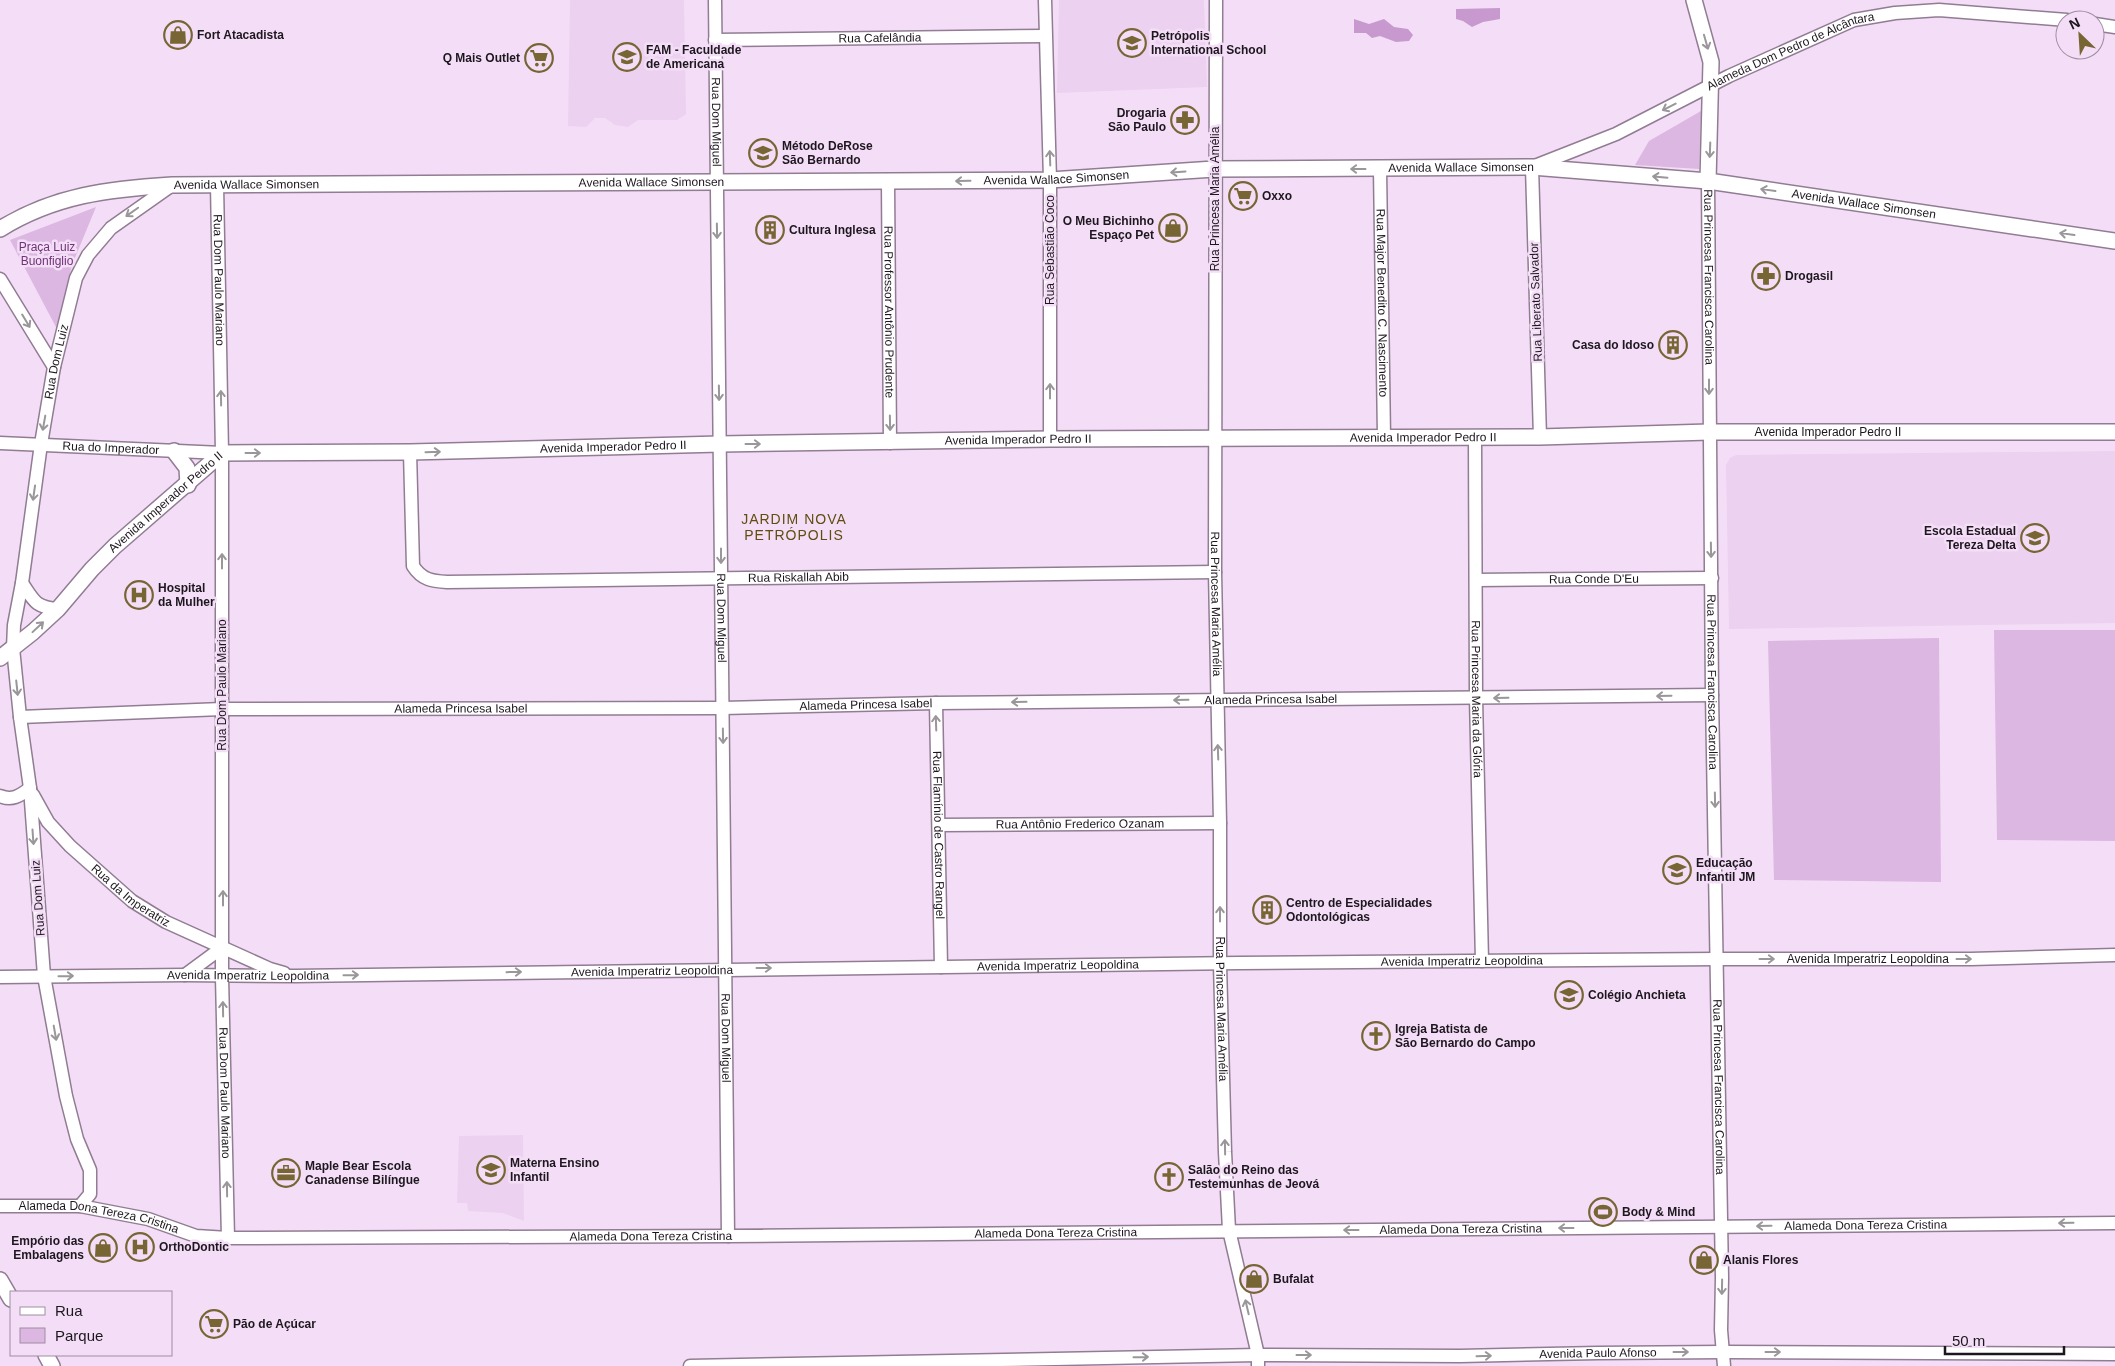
<svg xmlns="http://www.w3.org/2000/svg" width="2115" height="1366" font-family="Arial,sans-serif">
<rect width="100%" height="100%" fill="#f4def7"/>
<g fill="#edd1f0">
<polygon points="570,0 684,0 686,114 677,120 638,120 628,127 615,125 605,118 595,118 586,127 568,126"/>
<polygon points="1059,0 1204,0 1207,87 1057,93"/>
<polygon points="2115,451 2115,623 1729,629 1726,465 1730,458 1736,455"/>
<polygon points="523,1135 524,1221 503,1213 468,1211 467,1203 457,1203 459,1136"/>
</g>
<g fill="#dcb7e1">
<polygon points="1701,111 1699,169 1635,165 1649,141"/>
<polygon points="96,207 72,265 57,329 10,240"/>
<polygon points="1994,630 2115,630 2115,841 1997,840"/>
<polygon points="1939,638 1941,882 1774,880 1768,641"/>
</g>
<g fill="#c899ce">
<polygon points="1500,8 1500,19 1483,22 1472,27 1463,21 1456,19 1456,9"/>
<polygon points="1354,19 1369,24 1384,19 1394,27 1408,29 1413,35 1409,41 1396,42 1380,36 1372,38 1366,33 1354,33"/>
</g>
<g fill="none" stroke-linecap="round" stroke-linejoin="round">
<defs>
<g id="minor">
<path id="s1" d="M715,0L728,1236"/>
<polyline points="1045,0 1050,180 1050,439"/>
<path id="s2" d="M1216,0L1215,572L1220,823V964L1225,1152L1229,1230L1258,1355V1366"/>
<polyline points="2095,24 2115,27"/>
<path id="s3" d="M715,40L1045,36"/>
<path id="s4" d="M1380,169L1384,437"/>
<path id="s5" d="M1708,181L1712,695L1722,1278L1721,1330L1724,1366"/>
<path id="s6" d="M888,182L890,443"/>
<path id="s7" d="M217,184L222,453V977L228,1238"/>
<polyline points="0,279 54,367"/>
<path id="s8" d="M1540,437L1532,167L1616,134L1729,76L1854,20L1895,13L1939,10L2067,20"/>
<path id="s9" d="M1475,438L1476,698L1482,961"/>
<path id="s10" d="M0,443L222,453"/>
<path id="s11" d="M410,452L413,566C422,580 432,581 447,582L1215,572"/>
<path id="s12" d="M1476,580L1712,578"/>
<path d="M22,583C34,601 35,607 58,609"/>
<path id="s13" d="M936,703L941,967"/>
<path id="s14" d="M20,717L222,709L723,708L936,703L1712,695"/>
<path id="s15" d="M33,795L48,822L70,846L132,901L166,922L270,969L284,973"/>
<path d="M0,796C12,801 20,796 30,788"/>
<path id="s16" d="M939,825L1220,823"/>
<polyline points="185,975 223,947"/>
<path id="s17" d="M0,977L185,975L295,976L1239,963L1718,959H1971L2115,955"/>
<path id="s18" d="M0,1206H80L148,1219L196,1236L228,1238L728,1236L2115,1223"/>
<path id="s19" d="M80,1206L90,1194V1170L77,1139L66,1096L44,976L30,788L20,717L13,648L14,625L22,583L41,444L54,367L76,278L88,255L111,228L172,185"/>
<path id="s20" d="M690,1366L1258,1355L1460,1356L1598,1353L1724,1352L2115,1354"/>
</g>
<g id="tertiary">
<polyline points="1694,0 1711,62 1708,181"/>
<path id="s21" d="M0,229C55,195 109,189 172,185L1050,180L1214,169L1532,167L1708,181L2115,241"/>
<polyline points="174,451 187,468 188,485"/>
<path id="s22" d="M0,658L33,632L58,609L92,569L115,546L222,453L410,452L720,444L1050,439L1540,437L1709,432H2115"/>
<polyline points="0,1280 11,1299"/>
<polyline points="46,1355 52,1366"/>
</g>
</defs>
<use href="#minor" stroke="#917c93" stroke-width="15"/>
<use href="#tertiary" stroke="#917c93" stroke-width="18"/>
<use href="#minor" stroke="#fff" stroke-width="12"/>
<use href="#tertiary" stroke="#fff" stroke-width="15"/>
</g>
<defs><path id="oneway-shaft" d="M-6 0H5M1.5-3L5.5 0L1.5 3" fill="none" stroke-width="1.6" stroke-linecap="round" stroke-linejoin="round" transform="scale(1.25)"/></defs>
<g stroke="#9a969a">
<use href="#oneway-shaft" transform="translate(1706 42) rotate(74)"/>
<use href="#oneway-shaft" transform="translate(1669 107) rotate(153)"/>
<use href="#oneway-shaft" transform="translate(1710 150) rotate(92)"/>
<use href="#oneway-shaft" transform="translate(1050 158) rotate(-92)"/>
<use href="#oneway-shaft" transform="translate(1358 169) rotate(180)"/>
<use href="#oneway-shaft" transform="translate(1178 172) rotate(176)"/>
<use href="#oneway-shaft" transform="translate(1660 177) rotate(-175)"/>
<use href="#oneway-shaft" transform="translate(963 181) rotate(179)"/>
<use href="#oneway-shaft" transform="translate(1768 190) rotate(-172)"/>
<use href="#oneway-shaft" transform="translate(132 212) rotate(145)"/>
<use href="#oneway-shaft" transform="translate(717 231) rotate(89)"/>
<use href="#oneway-shaft" transform="translate(2067 234) rotate(-172)"/>
<use href="#oneway-shaft" transform="translate(26 321) rotate(59)"/>
<use href="#oneway-shaft" transform="translate(1709 387) rotate(90)"/>
<use href="#oneway-shaft" transform="translate(1050 391) rotate(-90)"/>
<use href="#oneway-shaft" transform="translate(719 393) rotate(89)"/>
<use href="#oneway-shaft" transform="translate(221 398) rotate(-91)"/>
<use href="#oneway-shaft" transform="translate(44 423) rotate(100)"/>
<use href="#oneway-shaft" transform="translate(890 423) rotate(89)"/>
<use href="#oneway-shaft" transform="translate(753 444)"/>
<use href="#oneway-shaft" transform="translate(433 452) rotate(-2)"/>
<use href="#oneway-shaft" transform="translate(253 453)"/>
<use href="#oneway-shaft" transform="translate(34 493) rotate(98)"/>
<use href="#oneway-shaft" transform="translate(1711 550) rotate(89)"/>
<use href="#oneway-shaft" transform="translate(721 556) rotate(90)"/>
<use href="#oneway-shaft" transform="translate(222 561) rotate(-90)"/>
<use href="#oneway-shaft" transform="translate(38 627) rotate(-43)"/>
<use href="#oneway-shaft" transform="translate(17 688) rotate(84)"/>
<use href="#oneway-shaft" transform="translate(1664 696) rotate(179)"/>
<use href="#oneway-shaft" transform="translate(1501 698) rotate(179)"/>
<use href="#oneway-shaft" transform="translate(1181 700) rotate(179)"/>
<use href="#oneway-shaft" transform="translate(1019 702) rotate(179)"/>
<use href="#oneway-shaft" transform="translate(936 723) rotate(-92)"/>
<use href="#oneway-shaft" transform="translate(723 736) rotate(89)"/>
<use href="#oneway-shaft" transform="translate(1218 752) rotate(-92)"/>
<use href="#oneway-shaft" transform="translate(1715 800) rotate(89)"/>
<use href="#oneway-shaft" transform="translate(33 837) rotate(86)"/>
<use href="#oneway-shaft" transform="translate(223 898) rotate(-90)"/>
<use href="#oneway-shaft" transform="translate(1220 914) rotate(-90)"/>
<use href="#oneway-shaft" transform="translate(1767 959)"/>
<use href="#oneway-shaft" transform="translate(1964 959)"/>
<use href="#oneway-shaft" transform="translate(764 968)"/>
<use href="#oneway-shaft" transform="translate(514 972) rotate(-1)"/>
<use href="#oneway-shaft" transform="translate(351 975) rotate(-1)"/>
<use href="#oneway-shaft" transform="translate(66 976) rotate(-1)"/>
<use href="#oneway-shaft" transform="translate(223 1009) rotate(-91)"/>
<use href="#oneway-shaft" transform="translate(55 1033) rotate(80)"/>
<use href="#oneway-shaft" transform="translate(1225 1147) rotate(-91)"/>
<use href="#oneway-shaft" transform="translate(227 1189) rotate(-91)"/>
<use href="#oneway-shaft" transform="translate(2066 1223) rotate(179)"/>
<use href="#oneway-shaft" transform="translate(1764 1226) rotate(179)"/>
<use href="#oneway-shaft" transform="translate(1566 1228) rotate(180)"/>
<use href="#oneway-shaft" transform="translate(1351 1230) rotate(180)"/>
<use href="#oneway-shaft" transform="translate(1722 1287) rotate(91)"/>
<use href="#oneway-shaft" transform="translate(1247 1307) rotate(-103)"/>
<use href="#oneway-shaft" transform="translate(1681 1352)"/>
<use href="#oneway-shaft" transform="translate(1773 1352)"/>
<use href="#oneway-shaft" transform="translate(1304 1355)"/>
<use href="#oneway-shaft" transform="translate(1484 1356) rotate(-2)"/>
<use href="#oneway-shaft" transform="translate(1141 1357) rotate(-1)"/>
</g>
<defs>
<symbol id="shop-ring" viewBox="-11 -11 22 22"><circle r="9.5" fill="#f4def7" stroke="#786534" stroke-width="1.5"/><path d="M-5-2.5h2.3a2.7 3.5 0 0 1 5.4 0H5L5.5 6h-11ZM-1.5-2.5h3a1.5 2.3 0 0 0-3 0Z" fill="#786534"/></symbol>
<symbol id="school-ring" viewBox="-11 -11 22 22"><circle r="9.5" fill="#f4def7" stroke="#786534" stroke-width="1.5"/><path d="M0-5L7-2L0 1L-7-2ZM-4 1L0 2.5L4 1V4Q0 6-4 4Z" fill="#786534"/></symbol>
<symbol id="university-ring" viewBox="-11 -11 22 22"><circle r="9.5" fill="#f4def7" stroke="#786534" stroke-width="1.5"/><path d="M0-5L7-2L0 1L-7-2ZM-4 1L0 2.5L4 1V4Q0 6-4 4Z" fill="#786534"/></symbol>
<symbol id="supermarket-ring" viewBox="-11 -11 22 22"><circle r="9.5" fill="#f4def7" stroke="#786534" stroke-width="1.5"/><path d="M-6-5.5h2.5l.6 2H6L4.5 2H-2.5L-4.4-4H-6ZM-1.5 3.2a1.3 1.3 0 1 0 .1 0ZM3 3.2a1.3 1.3 0 1 0 .1 0Z" fill="#786534"/></symbol>
<symbol id="pharmacy-ring" viewBox="-11 -11 22 22"><circle r="9.5" fill="#f4def7" stroke="#786534" stroke-width="1.5"/><path d="M-2-6h4v4h4v4h-4v4h-4v-4h-4v-4h4Z" fill="#786534"/></symbol>
<symbol id="building-ring" viewBox="-11 -11 22 22"><circle r="9.5" fill="#f4def7" stroke="#786534" stroke-width="1.5"/><path d="M-4-6H4V6H1V3H-1V6H-4ZM-2.5-4.3h1.7v1.8h-1.7ZM.8-4.3h1.7v1.8H.8ZM-2.5-1h1.7V.8h-1.7ZM.8-1h1.7V.8H.8Z" fill="#786534"/></symbol>
<symbol id="hospital-ring" viewBox="-11 -11 22 22"><circle r="9.5" fill="#f4def7" stroke="#786534" stroke-width="1.5"/><path d="M-5-5h3v3.5h4V-5h3V5h-3V1.5h-4V5h-3Z" fill="#786534"/></symbol>
<symbol id="church-ring" viewBox="-11 -11 22 22"><circle r="9.5" fill="#f4def7" stroke="#786534" stroke-width="1.5"/><path d="M-1.2-6h2.4v3.5h3.3v2.4h-3.3V6h-2.4V-.1h-3.3v-2.4h3.3Z" fill="#786534"/></symbol>
<symbol id="office-ring" viewBox="-11 -11 22 22"><circle r="9.5" fill="#f4def7" stroke="#786534" stroke-width="1.5"/><path d="M-6-3h4V-5.5h4V-3h4V5H-6ZM-1-4.5V-3h2v-1.5ZM-6 0V1H6V0Z" fill="#786534"/></symbol>
<symbol id="stadium-ring" viewBox="-11 -11 22 22"><circle r="9.5" fill="#f4def7" stroke="#786534" stroke-width="1.5"/><path d="M0-5a6.5 5 0 1 0 0 10a6.5 5 0 1 0 0-10ZM-3.5-1.8h7v3.6h-7Z" fill="#786534"/></symbol>
</defs>
<g fill-rule="evenodd">
<use href="#shop-ring" x="162" y="19" width="32" height="32"/>
<use href="#school-ring" x="1116" y="27" width="32" height="32"/>
<use href="#university-ring" x="611" y="41" width="32" height="32"/>
<use href="#supermarket-ring" x="523" y="42" width="32" height="32"/>
<use href="#pharmacy-ring" x="1169" y="104" width="32" height="32"/>
<use href="#university-ring" x="747" y="137" width="32" height="32"/>
<use href="#supermarket-ring" x="1227" y="180" width="32" height="32"/>
<use href="#shop-ring" x="1157" y="212" width="32" height="32"/>
<use href="#building-ring" x="754" y="214" width="32" height="32"/>
<use href="#pharmacy-ring" x="1750" y="260" width="32" height="32"/>
<use href="#building-ring" x="1657" y="329" width="32" height="32"/>
<use href="#school-ring" x="2019" y="522" width="32" height="32"/>
<use href="#hospital-ring" x="123" y="579" width="32" height="32"/>
<use href="#school-ring" x="1661" y="854" width="32" height="32"/>
<use href="#building-ring" x="1251" y="894" width="32" height="32"/>
<use href="#school-ring" x="1553" y="979" width="32" height="32"/>
<use href="#church-ring" x="1360" y="1020" width="32" height="32"/>
<use href="#school-ring" x="475" y="1154" width="32" height="32"/>
<use href="#office-ring" x="270" y="1157" width="32" height="32"/>
<use href="#church-ring" x="1153" y="1161" width="32" height="32"/>
<use href="#stadium-ring" x="1587" y="1196" width="32" height="32"/>
<use href="#hospital-ring" x="124" y="1231" width="32" height="32"/>
<use href="#shop-ring" x="87" y="1232" width="32" height="32"/>
<use href="#shop-ring" x="1688" y="1244" width="32" height="32"/>
<use href="#shop-ring" x="1238" y="1263" width="32" height="32"/>
<use href="#supermarket-ring" x="198" y="1308" width="32" height="32"/>
</g>
<g text-anchor="middle" stroke-width="5" stroke-linejoin="round" paint-order="stroke">
<g font-size="12" font-weight="bold" fill="#1e161f" stroke="#f4def7" text-anchor="start">
<text x="197" y="39">Fort Atacadista</text>
<text x="1151" y="40">Petrópolis<tspan x="1151" dy="14">International School</tspan></text>
<text x="646" y="54">FAM - Faculdade<tspan x="646" dy="14">de Americana</tspan></text>
<text x="520" y="62" text-anchor="end">Q Mais Outlet</text>
<text x="1166" y="117" text-anchor="end">Drogaria<tspan x="1166" dy="14">São Paulo</tspan></text>
<text x="782" y="150">Método DeRose<tspan x="782" dy="14">São Bernardo</tspan></text>
<text x="1262" y="200">Oxxo</text>
<text x="1154" y="225" text-anchor="end">O Meu Bichinho<tspan x="1154" dy="14">Espaço Pet</tspan></text>
<text x="789" y="234">Cultura Inglesa</text>
<text x="1785" y="280">Drogasil</text>
<text x="1654" y="349" text-anchor="end">Casa do Idoso</text>
<text x="2016" y="535" text-anchor="end">Escola Estadual<tspan x="2016" dy="14">Tereza Delta</tspan></text>
<text x="158" y="592">Hospital<tspan x="158" dy="14">da Mulher</tspan></text>
<text x="1696" y="867">Educação<tspan x="1696" dy="14">Infantil JM</tspan></text>
<text x="1286" y="907">Centro de Especialidades<tspan x="1286" dy="14">Odontológicas</tspan></text>
<text x="1588" y="999">Colégio Anchieta</text>
<text x="1395" y="1033">Igreja Batista de<tspan x="1395" dy="14">São Bernardo do Campo</tspan></text>
<text x="510" y="1167">Materna Ensino<tspan x="510" dy="14">Infantil</tspan></text>
<text x="305" y="1170">Maple Bear Escola<tspan x="305" dy="14">Canadense Bilíngue</tspan></text>
<text x="1188" y="1174">Salão do Reino das<tspan x="1188" dy="14">Testemunhas de Jeová</tspan></text>
<text x="1622" y="1216">Body &amp; Mind</text>
<text x="84" y="1245" text-anchor="end">Empório das<tspan x="84" dy="14">Embalagens</tspan></text>
<text x="159" y="1251">OrthoDontic</text>
<text x="1723" y="1264">Alanis Flores</text>
<text x="1273" y="1283">Bufalat</text>
<text x="233" y="1328">Pão de Açúcar</text>
</g>
<g font-size="12" fill="#1e161f" stroke="#f4def7">
<text dy="4" stroke="none"><textPath href="#s3" startOffset="165">Rua Cafelândia</textPath></text>
<text dy="4" stroke="none"><textPath href="#s8" startOffset="554">Alameda Dom Pedro de Alcântara</textPath></text>
<text dy="4" stroke="none"><textPath href="#s1" startOffset="122">Rua Dom Miguel</textPath></text>
<text dy="4" stroke="none"><textPath href="#s21" startOffset="1469">Avenida Wallace Simonsen</textPath></text>
<text dy="4" stroke="none"><textPath href="#s21" startOffset="1064">Avenida Wallace Simonsen</textPath></text>
<text dy="4" stroke="none"><textPath href="#s21" startOffset="659">Avenida Wallace Simonsen</textPath></text>
<text dy="4" stroke="none"><textPath href="#s21" startOffset="254">Avenida Wallace Simonsen</textPath></text>
<text transform="translate(1215 199) rotate(-90)" y="4">Rua Princesa Maria Amélia</text>
<text dy="4" stroke="none"><textPath href="#s21" startOffset="1874">Avenida Wallace Simonsen</textPath></text>
<text transform="translate(1050 250) rotate(-90)" y="4">Rua Sebastião Coco</text>
<text dy="4" stroke="none"><textPath href="#s5" startOffset="96">Rua Princesa Francisca Carolina</textPath></text>
<text dy="4" stroke="none"><textPath href="#s7" startOffset="96">Rua Dom Paulo Mariano</textPath></text>
<text transform="translate(1536 302) rotate(-92)" y="4">Rua Liberato Salvador</text>
<text dy="4" stroke="none"><textPath href="#s4" startOffset="134">Rua Major Benedito C. Nascimento</textPath></text>
<text dy="4" stroke="none"><textPath href="#s6" startOffset="130">Rua Professor Antônio Prudente</textPath></text>
<text dy="4" stroke="none"><textPath href="#s19" startOffset="859">Rua Dom Luiz</textPath></text>
<text dy="4" stroke="none"><textPath href="#s22" startOffset="1909">Avenida Imperador Pedro II</textPath></text>
<text dy="4" stroke="none"><textPath href="#s22" startOffset="1504">Avenida Imperador Pedro II</textPath></text>
<text dy="4" stroke="none"><textPath href="#s22" startOffset="1099">Avenida Imperador Pedro II</textPath></text>
<text dy="4" stroke="none"><textPath href="#s22" startOffset="694">Avenida Imperador Pedro II</textPath></text>
<text dy="4" stroke="none"><textPath href="#s10" startOffset="111">Rua do Imperador</textPath></text>
<text dy="4" stroke="none"><textPath href="#s22" startOffset="228">Avenida Imperador Pedro II</textPath></text>
<text dy="4" stroke="none"><textPath href="#s11" startOffset="505">Rua Riskallah Abib</textPath></text>
<text dy="4" stroke="none"><textPath href="#s12" startOffset="118">Rua Conde D'Eu</textPath></text>
<text dy="4" stroke="none"><textPath href="#s2" startOffset="604">Rua Princesa Maria Amélia</textPath></text>
<text dy="4" stroke="none"><textPath href="#s1" startOffset="618">Rua Dom Miguel</textPath></text>
<text dy="4" stroke="none"><textPath href="#s5" startOffset="501">Rua Princesa Francisca Carolina</textPath></text>
<text transform="translate(222 685) rotate(-90)" y="4">Rua Dom Paulo Mariano</text>
<text dy="4" stroke="none"><textPath href="#s9" startOffset="261">Rua Princesa Maria da Glória</textPath></text>
<text dy="4" stroke="none"><textPath href="#s14" startOffset="1251">Alameda Princesa Isabel</textPath></text>
<text dy="4" stroke="none"><textPath href="#s14" startOffset="846">Alameda Princesa Isabel</textPath></text>
<text dy="4" stroke="none"><textPath href="#s14" startOffset="441">Alameda Princesa Isabel</textPath></text>
<text dy="4" stroke="none"><textPath href="#s16" startOffset="141">Rua Antônio Frederico Ozanam</textPath></text>
<text dy="4" stroke="none"><textPath href="#s13" startOffset="132">Rua Flamínio de Castro Rangel</textPath></text>
<text dy="4" stroke="none"><textPath href="#s15" startOffset="142">Rua da Imperatriz</textPath></text>
<text transform="translate(38 898) rotate(-94)" y="4">Rua Dom Luiz</text>
<text dy="4" stroke="none"><textPath href="#s17" startOffset="1868">Avenida Imperatriz Leopoldina</textPath></text>
<text dy="4" stroke="none"><textPath href="#s17" startOffset="1462">Avenida Imperatriz Leopoldina</textPath></text>
<text dy="4" stroke="none"><textPath href="#s17" startOffset="1058">Avenida Imperatriz Leopoldina</textPath></text>
<text dy="4" stroke="none"><textPath href="#s17" startOffset="652">Avenida Imperatriz Leopoldina</textPath></text>
<text dy="4" stroke="none"><textPath href="#s17" startOffset="248">Avenida Imperatriz Leopoldina</textPath></text>
<text dy="4" stroke="none"><textPath href="#s2" startOffset="1009">Rua Princesa Maria Amélia</textPath></text>
<text dy="4" stroke="none"><textPath href="#s1" startOffset="1038">Rua Dom Miguel</textPath></text>
<text dy="4" stroke="none"><textPath href="#s5" startOffset="906">Rua Princesa Francisca Carolina</textPath></text>
<text dy="4" stroke="none"><textPath href="#s7" startOffset="909">Rua Dom Paulo Mariano</textPath></text>
<text dy="4" stroke="none"><textPath href="#s18" startOffset="100">Alameda Dona Tereza Cristina</textPath></text>
<text dy="4" stroke="none"><textPath href="#s18" startOffset="1870">Alameda Dona Tereza Cristina</textPath></text>
<text dy="4" stroke="none"><textPath href="#s18" startOffset="1465">Alameda Dona Tereza Cristina</textPath></text>
<text dy="4" stroke="none"><textPath href="#s18" startOffset="1060">Alameda Dona Tereza Cristina</textPath></text>
<text dy="4" stroke="none"><textPath href="#s18" startOffset="655">Alameda Dona Tereza Cristina</textPath></text>
<text dy="4" stroke="none"><textPath href="#s20" startOffset="908">Avenida Paulo Afonso</textPath></text>
</g>
<g font-size="12" fill="#6e3475" stroke="#f4def7">
<text x="47" y="251">Praça Luiz<tspan x="47" dy="14">Buonfiglio</tspan></text>
</g>
<g font-size="14" letter-spacing="1" fill="#604c0f" stroke="#f4def7">
<text x="794" y="524">JARDIM NOVA<tspan x="794" dy="16">PETRÓPOLIS</tspan></text>
</g>
</g>
<rect x="10" y="1291" width="162" height="65" fill="#f4def7" stroke="#9e8ea1"/>
<rect x="20" y="1307" width="25" height="8" fill="#ffffff" stroke="#9e8ea1"/>
<text x="55" y="1316" font-size="15" fill="#1e161f">Rua</text>
<rect x="20" y="1328" width="25" height="15" fill="#dcb7e1" stroke="#9e8ea1"/>
<text x="55" y="1341" font-size="15" fill="#1e161f">Parque</text>
<g transform="translate(2080 35) rotate(335)"><circle r="24" fill="#f4def7" stroke="#9e8ea1"/>
<path d="M0-4L9 19L0 12L-9 19Z" fill="#786534"/>
<text y="-8" font-size="14" font-weight="bold" text-anchor="middle" fill="#1e161f">N</text>
</g>
<path d="M1945 1346v8h119v-8" fill="none" stroke="#1e161f" stroke-width="2.5"/>
<text x="1952" y="1346" font-size="15" fill="#1e161f" stroke="#f4def7" stroke-width="4" paint-order="stroke">50 m</text>
</svg>
